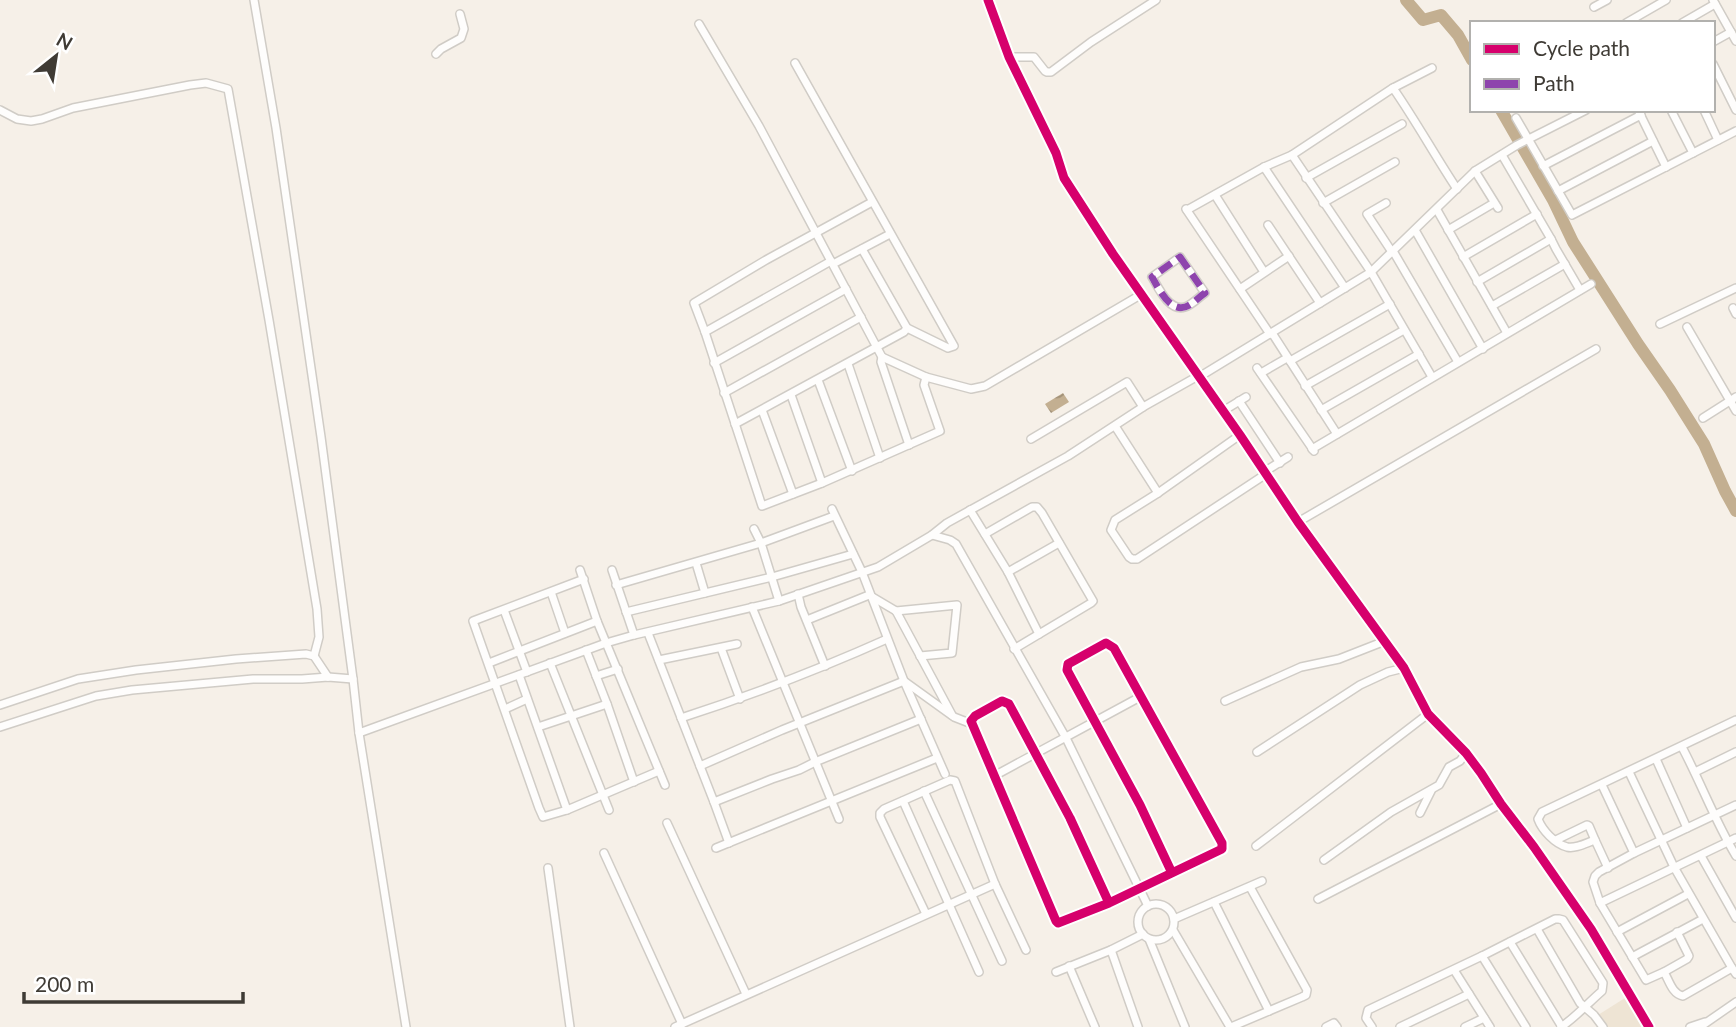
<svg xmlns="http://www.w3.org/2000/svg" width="1736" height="1027" font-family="Lato,sans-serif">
<defs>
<pattern id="water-waves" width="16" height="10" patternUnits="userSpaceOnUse" patternTransform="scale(1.75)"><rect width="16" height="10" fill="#c3af91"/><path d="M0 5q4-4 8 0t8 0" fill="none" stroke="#a09077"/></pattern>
</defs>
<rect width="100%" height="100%" fill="#f6f0e8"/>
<polygon fill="#eee4d4" points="1625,998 1643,1027 1606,1027 1598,1015"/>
<polygon fill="url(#water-waves)" points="1063,393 1069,402 1051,413 1045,404"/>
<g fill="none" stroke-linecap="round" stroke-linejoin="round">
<g stroke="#c3af91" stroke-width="12">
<polyline points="1406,0 1423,20 1441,15 1458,35 1472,60"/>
<polyline points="1501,110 1553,200 1573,242 1638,344 1670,390 1704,444 1725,491 1736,511"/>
</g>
<defs>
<g id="street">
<polyline points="254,0 276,128 321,437 353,679 359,733 406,1027"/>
<polyline points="988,0 1009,57 1056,153 1064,178 1113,254 1240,435 1298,522 1404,668 1428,714 1466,753 1481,773 1501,804 1534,847 1591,929 1649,1027"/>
<polyline points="1713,0 1736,41"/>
<polyline points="1594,7 1607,0"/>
<polyline points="1626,23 1666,0"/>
<polyline points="1682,23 1715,4"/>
<polyline points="699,24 759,126 882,357 926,377 971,389 985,386 1142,294"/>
<polyline points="1713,42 1731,32"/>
<polyline points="436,54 441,49 461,38 464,29 460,14"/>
<polyline points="1009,57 1034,57 1045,71 1047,72 1051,72 1091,42 1156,0"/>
<polyline points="795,63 954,346 948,348 907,328 862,249"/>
<polyline points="1713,64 1736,110"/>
<path d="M1393,88C1416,121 1435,156 1457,189"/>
<polyline points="0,110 17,119 31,121 42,119 73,108 190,85 206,83 228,89 269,320 317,609 319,637 314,656"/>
<polyline points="1638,110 1666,167"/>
<polyline points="1671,110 1693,153"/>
<polyline points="1704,110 1718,140"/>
<polyline points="1516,118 1572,215 1736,131"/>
<polyline points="1292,155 1371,272 1432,377"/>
<polyline points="1502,155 1551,239 1556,249 1580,290"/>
<polyline points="1543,166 1641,115"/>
<polyline points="1264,167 1345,288"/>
<polyline points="1475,171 1498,208"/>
<polyline points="1306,178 1402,124"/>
<polyline points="1558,191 1653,141"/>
<polyline points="1215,195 1264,272"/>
<polyline points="872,202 766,260 694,303 705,332 762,506 822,483 940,431 924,385 926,377"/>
<polyline points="1323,203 1395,162"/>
<polyline points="1386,203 1367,214 1392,252"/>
<polyline points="1186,209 1270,334"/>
<polyline points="1187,210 1264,167 1292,155 1393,88 1432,68"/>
<polyline points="1437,210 1507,333"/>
<polyline points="1268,225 1320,303"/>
<polyline points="1415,230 1483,349"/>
<polyline points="1448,230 1494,203"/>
<polyline points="1393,251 1458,362"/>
<path d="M1180,257L1205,293C1199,297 1192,305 1185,307C1169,312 1158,287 1152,277Z"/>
<polyline points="1463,257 1537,214"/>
<polyline points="833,264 890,234"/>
<polyline points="1477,282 1551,239"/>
<polyline points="1240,289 1289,256"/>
<polyline points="1492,306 1565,264"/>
<polyline points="1733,308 1736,314"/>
<polyline points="1660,324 1736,288"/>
<polyline points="1687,327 1736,411"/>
<polyline points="705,332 831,261"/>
<polyline points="1272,333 1337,434"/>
<polyline points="882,357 881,362 909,445"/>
<polyline points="1290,361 1390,304"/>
<polyline points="714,363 846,289"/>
<polyline points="848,364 880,458"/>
<polyline points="1257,368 1314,451"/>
<polyline points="1261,373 1287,358"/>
<polyline points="1199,377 1371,272 1475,171 1517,145 1586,110"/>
<polyline points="818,380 852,471"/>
<polyline points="1305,386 1404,330"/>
<polyline points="724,393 861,317"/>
<polyline points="791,395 822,483"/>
<polyline points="1239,401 1280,463"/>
<polyline points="762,410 793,494"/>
<polyline points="1321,410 1419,354"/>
<polyline points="1223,411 1246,397"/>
<polyline points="1703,418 1736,397"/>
<polyline points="735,424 904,332 907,328"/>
<polyline points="1115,426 1158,493"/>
<polyline points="1240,435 1158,493 1115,520 1111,530 1129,557 1132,559 1137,559 1266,474"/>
<polyline points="1031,439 1127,382 1143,407"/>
<polyline points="1312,449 1591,284"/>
<polyline points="1264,472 1288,457"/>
<polyline points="832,509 862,572 904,681 945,774"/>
<polyline points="970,510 1008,572 1039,634"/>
<polyline points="1298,522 1596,349"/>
<polyline points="754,529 761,543 779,601"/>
<polyline points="985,534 1032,507 1037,507 1042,513 1093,601 1091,603 1014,649"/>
<polyline points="932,535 950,540 956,544 1066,738 1148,906"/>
<polyline points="696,563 705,593"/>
<polyline points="580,570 597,621 665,785"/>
<polyline points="612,570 634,635"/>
<polyline points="1008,572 1059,543"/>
<polyline points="584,579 473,621 539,808 543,817 567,810 659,771"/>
<polyline points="616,585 761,543 834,516"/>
<polyline points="551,592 565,633"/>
<polyline points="798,594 801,607 825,666"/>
<polyline points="752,607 839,819"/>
<polyline points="504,610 527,672"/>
<polyline points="896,611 957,605 952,653 920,656"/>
<polyline points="626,612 772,577 853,554"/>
<polyline points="807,620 869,595 896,611 952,715"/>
<polyline points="648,633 714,802 729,843"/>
<polyline points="721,648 740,699"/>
<polyline points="586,650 607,704 634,782"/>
<polyline points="659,660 737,644"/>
<polyline points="489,663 597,621"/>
<polyline points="550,663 609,810"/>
<polyline points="519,675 567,810"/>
<polyline points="596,676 618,669"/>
<polyline points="1225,701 1301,667 1339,659 1385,641"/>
<polyline points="0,705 78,679 136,670 236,659 306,654 314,656 328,677"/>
<polyline points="505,709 527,699"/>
<path d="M681,718C752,695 820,669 887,639"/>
<polyline points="0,727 96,696 132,690 253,679 302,679 328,677 353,679"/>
<polyline points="538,727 607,704"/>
<polyline points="359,733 606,643 634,635 779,601 878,567 932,535 947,523 1068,456 1143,407 1198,376"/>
<path d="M1682,747C1701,783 1715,821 1736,856"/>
<polyline points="1257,752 1360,685 1388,672 1404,668"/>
<polyline points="1656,759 1687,828"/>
<polyline points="700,766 782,730 904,681 954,717 972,724"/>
<polyline points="1629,772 1674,867 1732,968"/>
<polyline points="1695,772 1736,752"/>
<polyline points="994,776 1140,697"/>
<polyline points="1602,785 1634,853"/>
<polyline points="924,791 1002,961"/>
<polyline points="903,801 979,972"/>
<polyline points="714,802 772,779 799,770 815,762 921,719"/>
<path d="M1736,805L1634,853L1599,872L1595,876L1593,882L1600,903L1646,980L1664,972C1669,980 1672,994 1683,996L1732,968L1736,974"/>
<polyline points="1420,813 1431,791"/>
<polyline points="667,823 746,994"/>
<polyline points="1556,840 1587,825 1589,826 1595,840"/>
<polyline points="1256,846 1428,714"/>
<polyline points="716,848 937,758"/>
<polyline points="604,853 682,1024"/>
<polyline points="1701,856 1736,918"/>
<polyline points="1324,860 1391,812 1439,785 1449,767 1460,761 1466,753"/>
<polyline points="548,868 570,1027"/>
<path d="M1608,868L1595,840C1586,843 1576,849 1567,847C1555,844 1542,830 1538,819L1542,812L1736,720"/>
<polyline points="1318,899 1501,804"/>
<polyline points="1214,902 1269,1011"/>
<polyline points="1109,903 1070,818 1009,704 1002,701 975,716 971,721 1056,921 1058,923 1109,903 1222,849 1222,843 1114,648 1106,643 1068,664 1067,670 1140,805 1172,873"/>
<polyline points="1600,903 1736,838"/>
<circle cx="1156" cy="922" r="18"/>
<polyline points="926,914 880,817 880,813 884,809 950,780 955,781 995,884 1026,950"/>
<polyline points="1174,919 1262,881"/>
<polyline points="1537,929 1580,1003 1594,1015 1603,1027"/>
<polyline points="1173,930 1230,1027"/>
<polyline points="1617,932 1688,894"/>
<polyline points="1149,939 1185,1027"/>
<polyline points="1510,942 1562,1027"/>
<polyline points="1111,950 1138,1027"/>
<polyline points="1482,956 1526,1027"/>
<polyline points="1632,957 1703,919"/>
<polyline points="1069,966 1095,1027"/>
<polyline points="1454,970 1490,1027"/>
<polyline points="1056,972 1111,950 1143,934"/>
<polyline points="1664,972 1687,959 1689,956 1677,932"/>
<polyline points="675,1027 995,884"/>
<polyline points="1231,1027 1302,997 1306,995 1307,990 1250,887"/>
<polyline points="1326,1027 1334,1023 1337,1027"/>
<path d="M1372,1027L1366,1018L1368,1010L1482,956L1555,919H1559L1563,920L1603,983L1602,991C1588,1003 1576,1017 1561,1027"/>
<polyline points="1400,1027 1469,994"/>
<polyline points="1465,1027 1484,1018"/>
<polyline points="1690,1027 1705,1022"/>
<polyline points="1700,1027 1736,1002"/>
</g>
</defs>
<use href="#street" stroke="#d0ccc6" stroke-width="10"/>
<use href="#street" stroke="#fefdfc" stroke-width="7"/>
<path stroke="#8e44ad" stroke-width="7" stroke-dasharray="14 7" stroke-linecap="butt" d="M1180,257L1205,293C1199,297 1192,305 1185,307C1169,312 1158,287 1152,277Z"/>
<defs>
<g id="cycleway">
<polyline points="988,0 1009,57 1056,153 1064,178 1113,254 1240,435 1298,522 1404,668 1428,714 1466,753 1481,773 1501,804 1534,847 1591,929 1649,1027"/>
<polyline points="1109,903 1070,818 1009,704 1002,701 975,716 971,721 1056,921 1058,923 1109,903 1222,849 1222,843 1114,648 1106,643 1068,664 1067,670 1140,805 1172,873"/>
</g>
</defs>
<use href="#cycleway" stroke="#fff" stroke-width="13"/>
<use href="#cycleway" stroke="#d6006c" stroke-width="9"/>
</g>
<rect x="1470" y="21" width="245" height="91" fill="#ffffff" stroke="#b2b1ae" stroke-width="2"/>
<rect x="1484" y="44" width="35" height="10" fill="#d6006c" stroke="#b2b1ae" stroke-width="2"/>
<text x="1533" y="56" font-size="21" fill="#3f3b35">Cycle path</text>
<rect x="1484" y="79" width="35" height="10" fill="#8e44ad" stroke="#b2b1ae" stroke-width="2"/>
<text x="1533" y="91" font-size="21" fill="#3f3b35">Path</text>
<g transform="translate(56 56) rotate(30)" stroke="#ffffff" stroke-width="5" paint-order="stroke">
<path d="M0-5L12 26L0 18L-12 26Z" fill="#3f3b35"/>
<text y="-10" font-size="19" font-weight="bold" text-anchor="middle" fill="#3f3b35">N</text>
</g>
<path d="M24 992v10h219v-10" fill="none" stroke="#3f3b35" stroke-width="3.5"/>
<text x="35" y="992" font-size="21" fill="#3f3b35" stroke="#ffffff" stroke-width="5" paint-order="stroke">200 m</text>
</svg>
